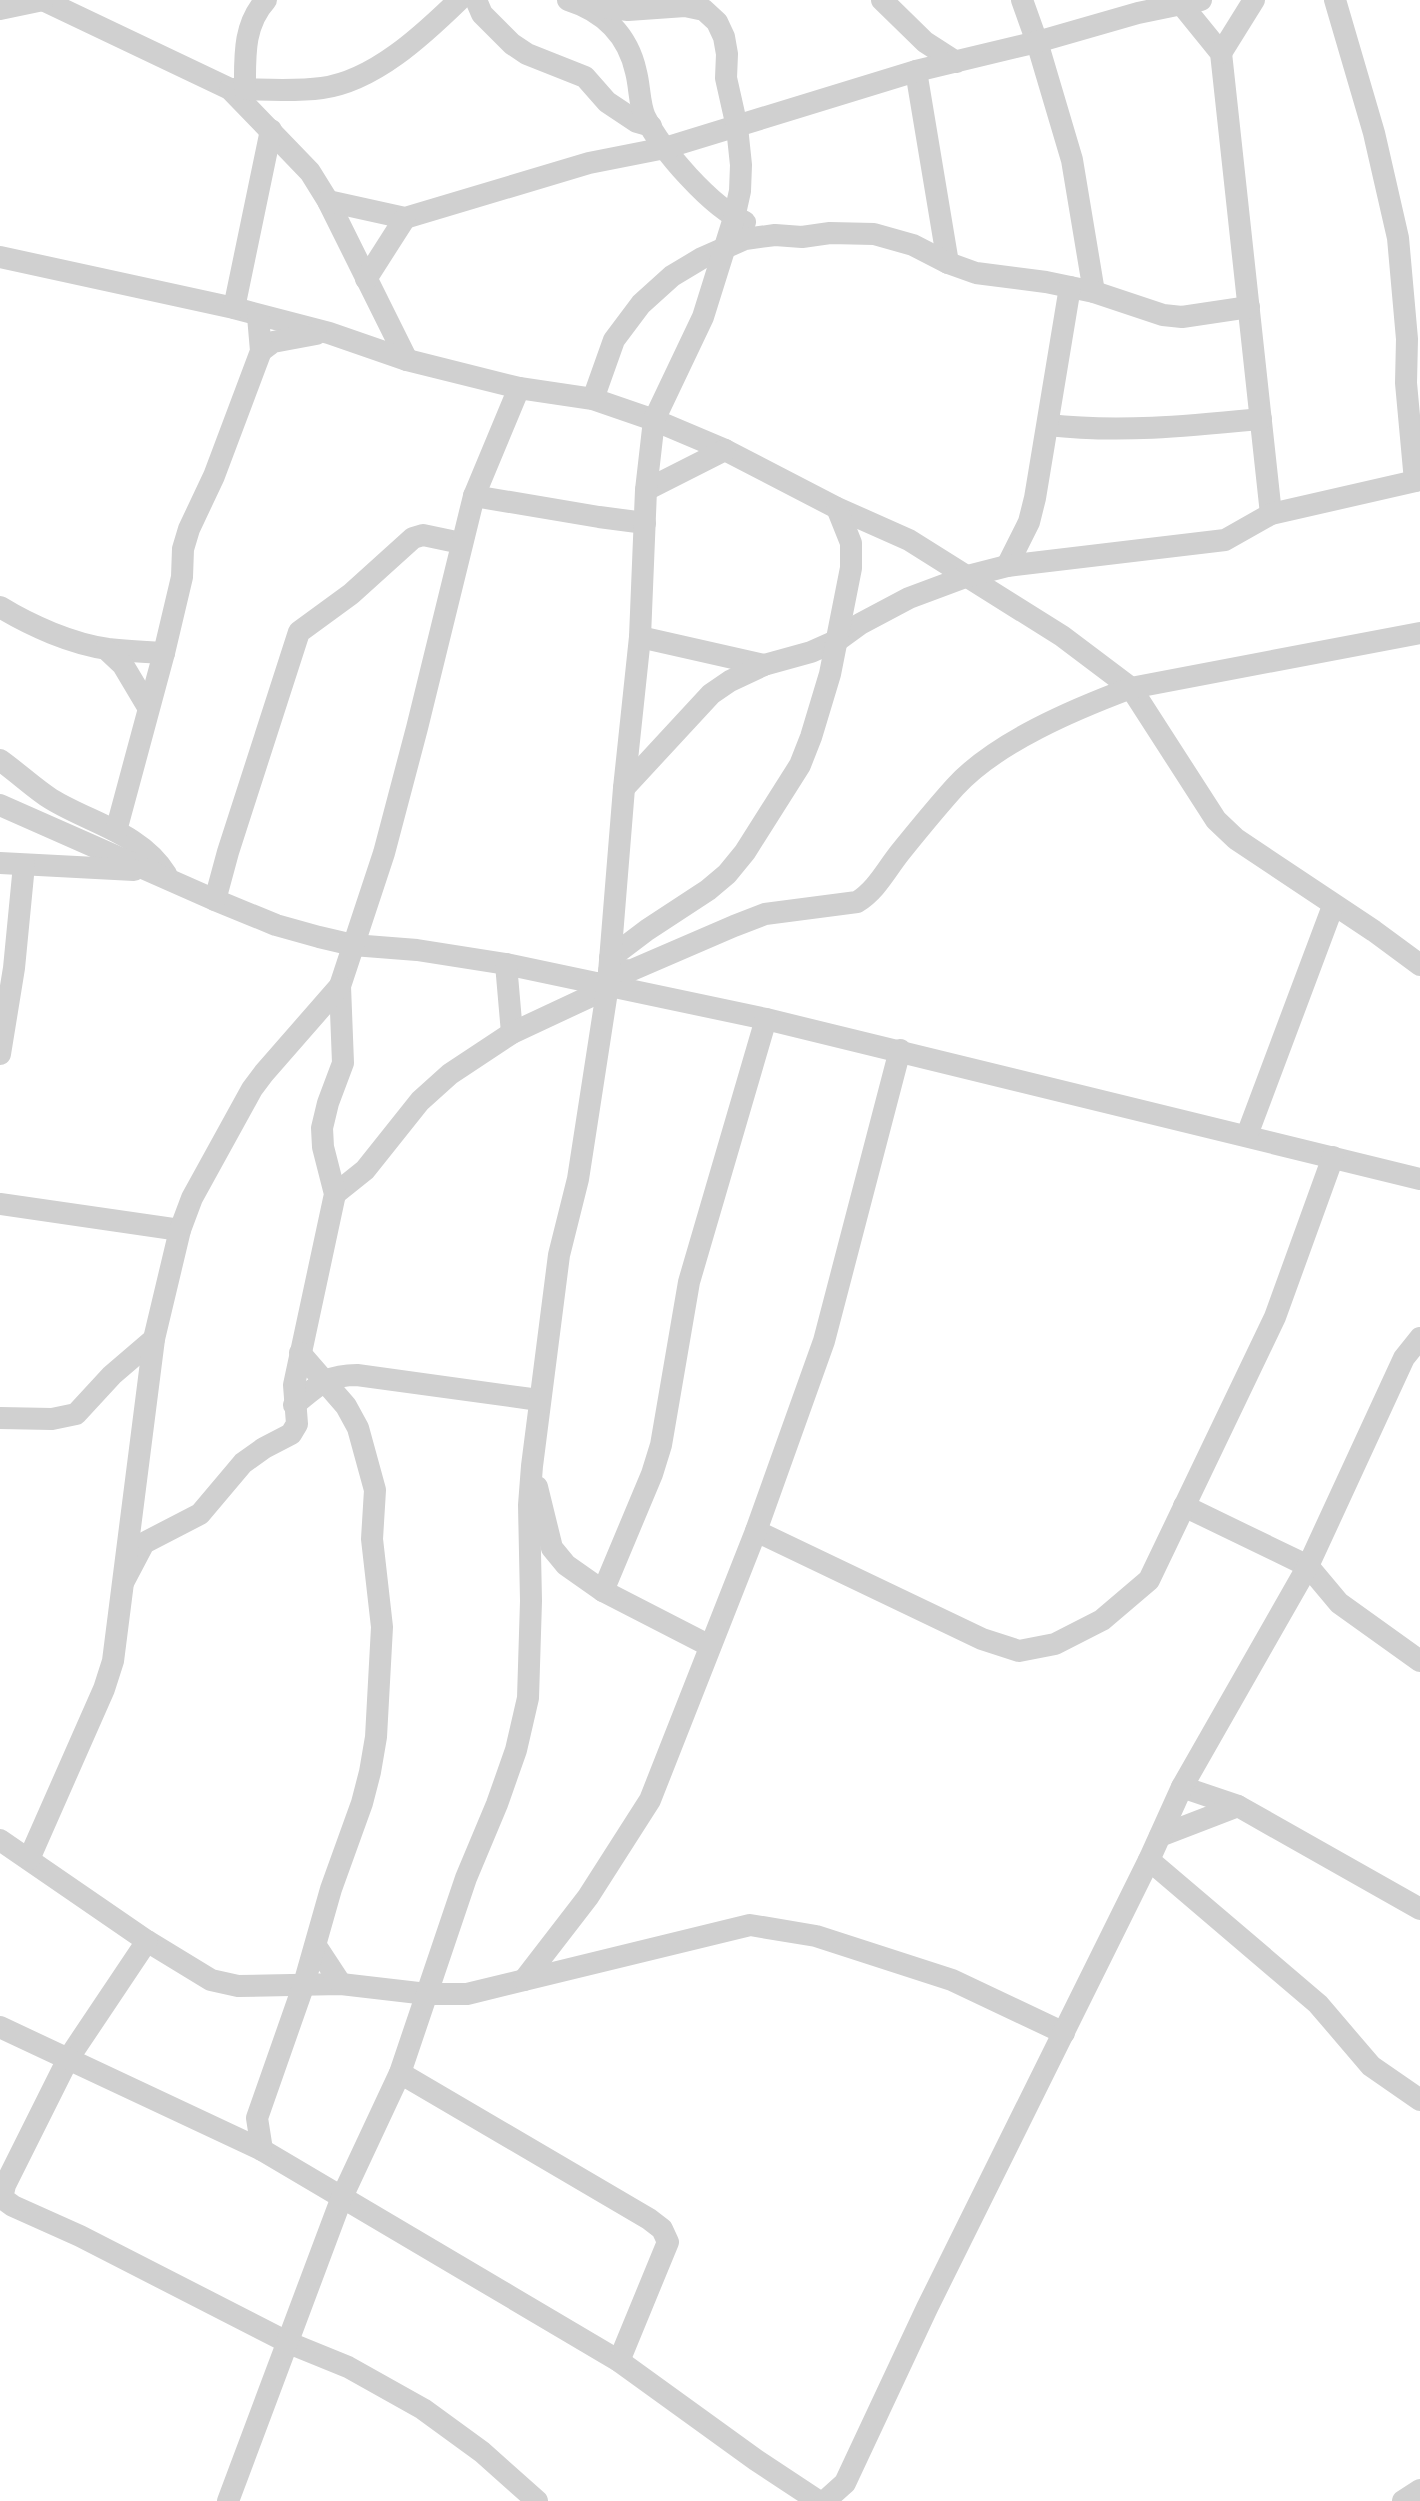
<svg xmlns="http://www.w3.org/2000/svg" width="1420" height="2501" font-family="'Sofia Sans Condensed',sans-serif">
<rect width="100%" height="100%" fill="#fff"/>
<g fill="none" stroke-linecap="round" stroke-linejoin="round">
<g stroke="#d0d0d0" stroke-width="22">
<polyline points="43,0 230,89 310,172 328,201 407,360"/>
<polyline points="476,0 482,14 512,44 527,54 585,77 607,102 637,122 651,126"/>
<path d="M568,0C603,11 628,35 636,72C640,87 639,104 645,117C662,151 711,207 745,222"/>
<polyline points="882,0 925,42 956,62"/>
<polyline points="1022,0 1037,42 1072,160 1094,292"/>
<polyline points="1178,0 1221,53 1271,514"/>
<polyline points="1335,0 1374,133 1398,238 1407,339 1406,383 1415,481"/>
<polyline points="0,9 43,0"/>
<polyline points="1221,53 1254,0"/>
<polyline points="916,71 948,263"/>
<path d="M230,89C260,89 292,92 322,88C374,81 423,35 459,0"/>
<path d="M245,89C245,57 243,25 266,0"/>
<polyline points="328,201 405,218 589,163 665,148 916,71 1037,42 1138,13 1201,0"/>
<polyline points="0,257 234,308 329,333 407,360 519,388 593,399 654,420 725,450 837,508 909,540 1062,636 1131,688 1216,820 1236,839 1374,931 1420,965"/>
<polyline points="366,279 405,218"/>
<polyline points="234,308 271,130"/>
<polyline points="261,351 273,342 316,334"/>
<polyline points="593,399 614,340 641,304 672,276 702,258 745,239 775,235 802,237 830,233 874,234 913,245 948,263 976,273 1046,282 1094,292 1163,315 1182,317 1249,307"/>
<path d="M1048,425C1120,433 1189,426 1261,419"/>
<polyline points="646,490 725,450"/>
<polyline points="474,496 599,517 645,523"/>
<polyline points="1007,566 1029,522 1035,498 1070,287"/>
<path d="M0,607C31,626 72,644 108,649C126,651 145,652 164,653"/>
<polyline points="640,637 764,665"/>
<polyline points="106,649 123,665 148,707"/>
<path d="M0,760C17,772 35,789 51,799C90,823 141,833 166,874"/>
<polyline points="624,788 711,694 730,681 764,665 811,652 838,640 860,624 909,598 968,576 1007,566 1225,540 1271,514 1420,480"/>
<polyline points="0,805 215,900 276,925 319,937 353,945 417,950 506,964 766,1019 1420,1179"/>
<polyline points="116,831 164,653 182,577 183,549 189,529 214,476 261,351 258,316"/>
<polyline points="0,863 134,870"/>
<polyline points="215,900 228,852 299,632 351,594 413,538 423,535 461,543"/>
<polyline points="610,958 647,930 708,890 727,874 745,852 800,765 811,737 830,674 851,568 851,543 837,508"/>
<polyline points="506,964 512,1033"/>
<path d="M609,971L632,970L734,926L765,914L857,902C877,890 887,868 902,850C919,829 937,807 955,787C996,742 1075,709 1131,688L1420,633"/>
<polyline points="0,1054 14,968 24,865"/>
<polyline points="1247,1135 1333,906"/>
<polyline points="335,1194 365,1170 420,1101 450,1074 512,1033 589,997 599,983"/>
<polyline points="0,1204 180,1230"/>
<path d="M294,1405C318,1386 325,1375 357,1375L539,1400"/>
<polyline points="0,1418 52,1419 76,1414 112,1375 154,1339"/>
<polyline points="537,1487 552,1548 566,1565 603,1591 710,1646"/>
<polyline points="1184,1506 1308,1566 1339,1603 1420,1661"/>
<polyline points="756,1531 982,1639 1019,1651 1055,1644 1102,1620 1149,1580 1275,1317 1333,1157"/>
<polyline points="124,1581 144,1543 200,1514 243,1463 264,1448 291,1434 297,1424 294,1385 335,1194 323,1147 322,1128 328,1103 343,1063 340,986 384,853 417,728 474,496 519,388"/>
<polyline points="603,1591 652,1474 661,1445 689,1282 766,1019"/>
<polyline points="1182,1787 1238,1806 1420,1909"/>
<polyline points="1160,1836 1238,1806"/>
<polyline points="0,1840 147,1941 211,1980 238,1986 341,1984 427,1994 467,1994 750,1925 816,1936 952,1980 1064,2033"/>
<polyline points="29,1859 104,1689 113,1661 154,1339 180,1230 192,1198 252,1089 264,1073 340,986"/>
<polyline points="1149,1860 1318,2004 1371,2066 1420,2100"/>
<polyline points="147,1941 68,2059 5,2185 2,2198 13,2206 80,2236 289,2343 348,2367 423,2409 482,2452 537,2501"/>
<polyline points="316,1946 341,1984"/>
<polyline points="524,1980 588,1897 650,1800 756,1531 824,1341 900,1050"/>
<polyline points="0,2027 262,2150 619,2361 756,2460 818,2501"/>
<polyline points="400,2073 649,2219 662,2229 668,2242 619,2361"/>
<polyline points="262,2150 257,2118 304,1984 331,1889 362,1803 370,1772 376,1737 382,1627 372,1539 375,1490 358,1428 346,1406 300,1353"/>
<polyline points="228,2501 342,2197 400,2073 466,1878 497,1804 516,1750 528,1698 531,1601 529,1505 532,1466 559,1255 578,1179 608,985 624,788 640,637 646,490 654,420 703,317 734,218 740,191 741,165 737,127 726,78 727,54 724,37 717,22 704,10 685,6 628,10 585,5"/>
<polyline points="825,2501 845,2483 927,2308 1149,1860 1182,1787 1308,1566 1404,1358 1420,1338"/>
<polyline points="1403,2501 1420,2490"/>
</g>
</g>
</svg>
